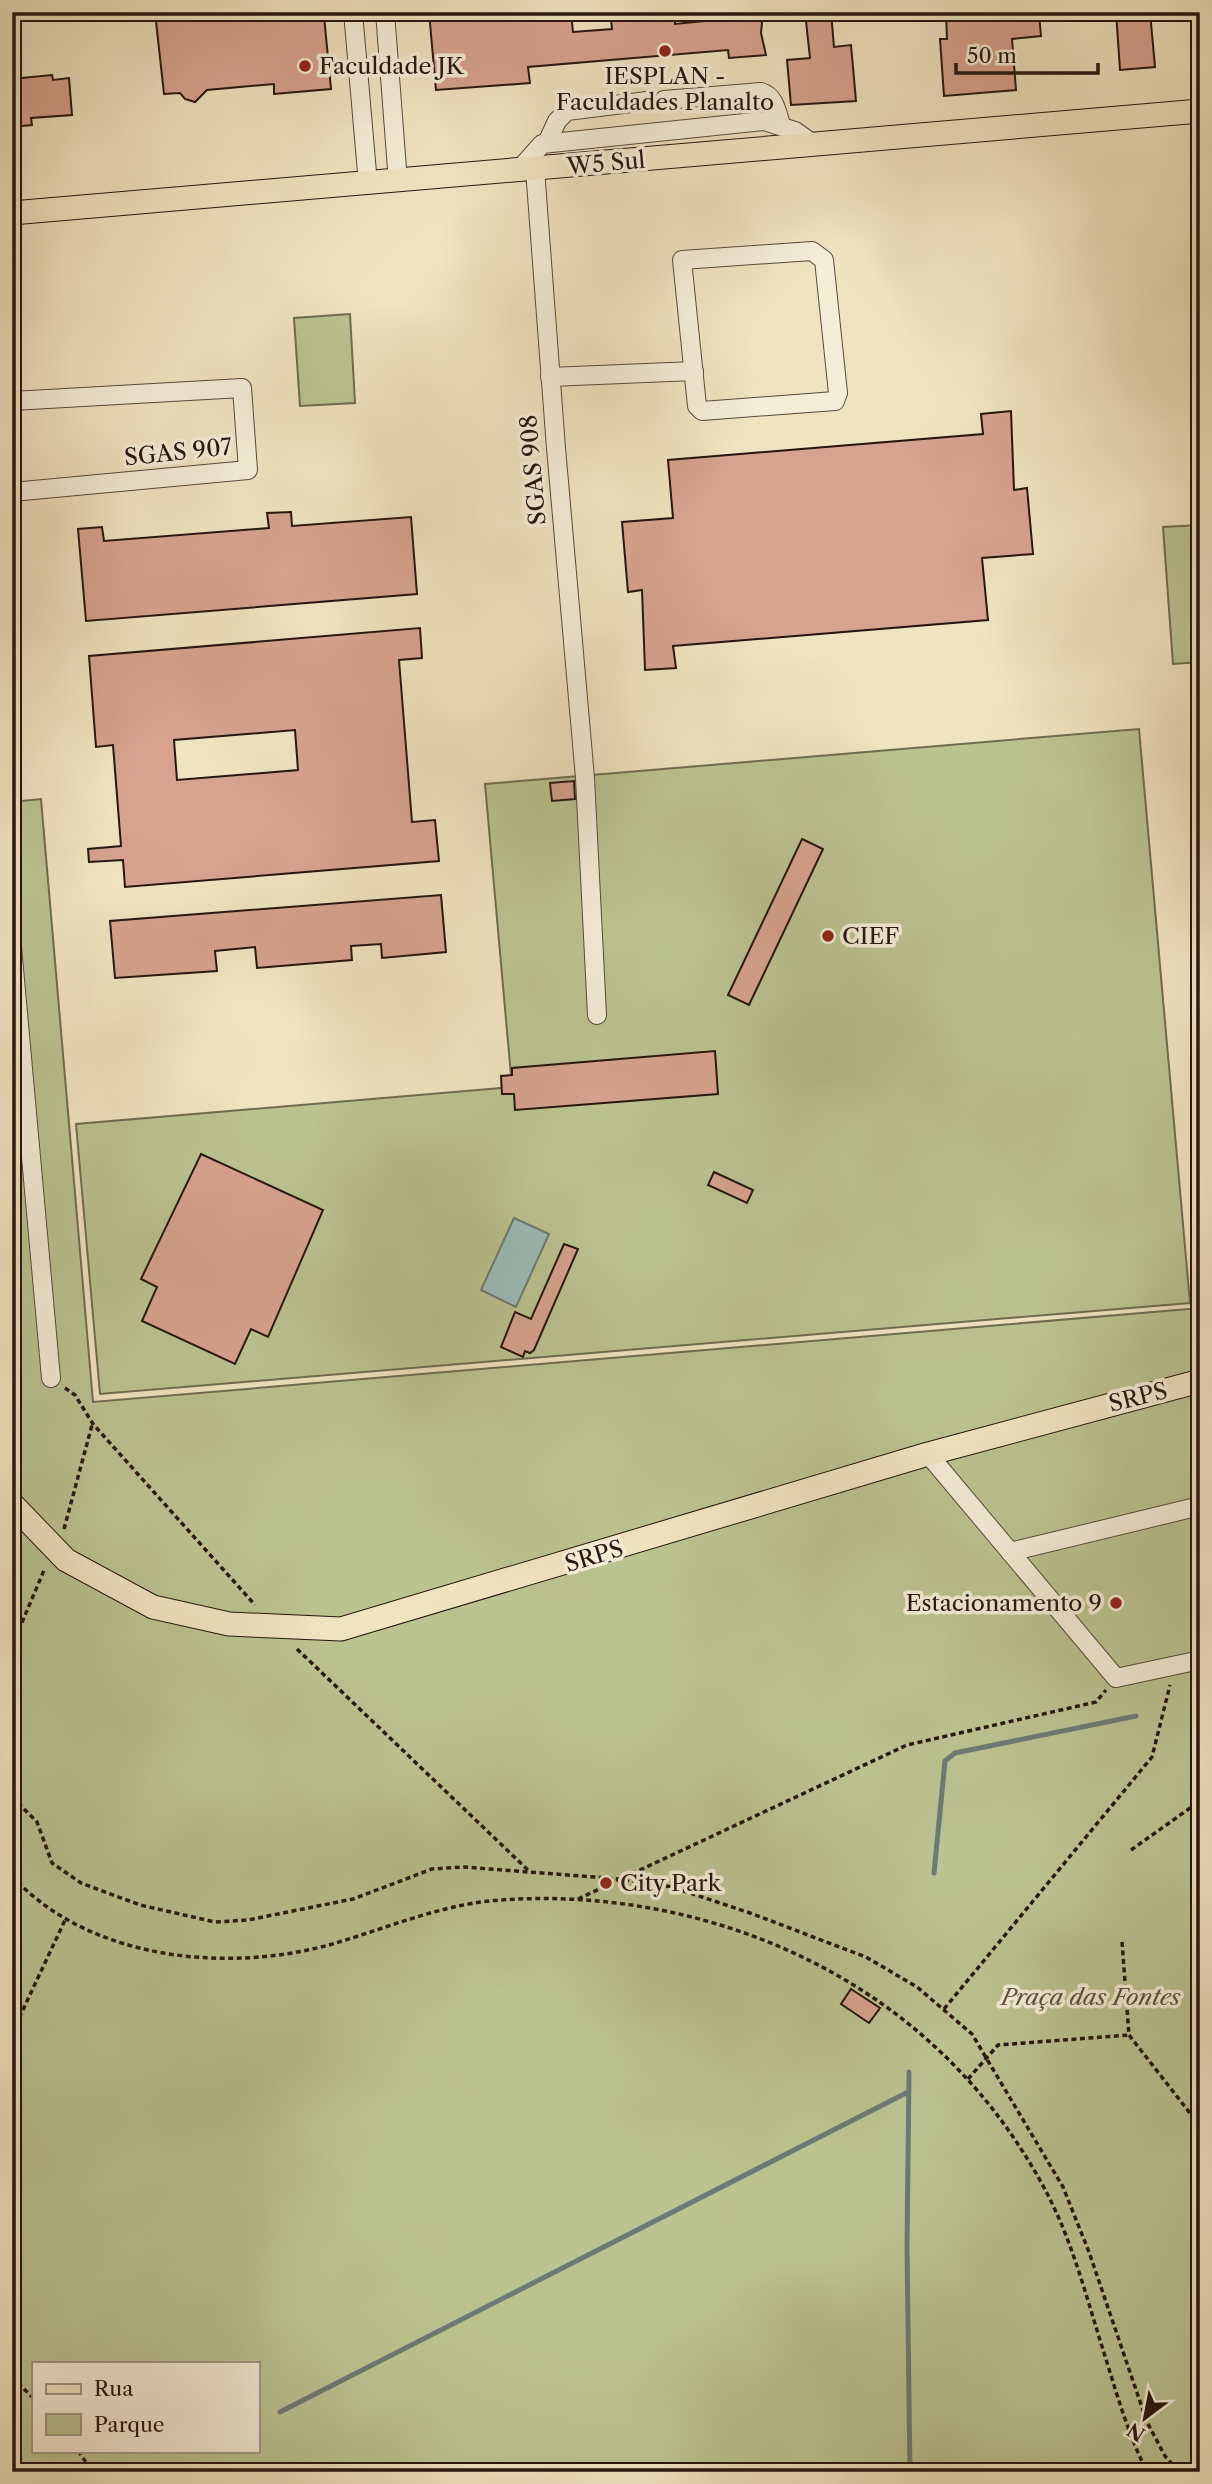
<svg xmlns="http://www.w3.org/2000/svg" width="1212" height="2484" font-family="'Libre Caslon Text',serif">
<rect width="100%" height="100%" fill="#f0e3c0"/>
<filter id="stains"><feTurbulence type="fractalNoise" baseFrequency=".00286" numOctaves="4"/><feColorMatrix values="0 0 0 0 .2 0 0 0 0 .09 0 0 0 0 .02 0 0 0 .5 -.17"/></filter>
<radialGradient id="worn" r=".72"><stop offset=".6" stop-color="#630" stop-opacity="0"/><stop offset="1" stop-color="#630" stop-opacity=".3"/></radialGradient>
<g fill="#bbc391" stroke="#706c50" stroke-width="2" fill-rule="evenodd">
<polygon points="350,314 355,403 300,406 294,318"/>
<polygon points="1200,525 1200,662 1173,664 1163,527"/>
<polygon points="1139,729 1190,1303 100,1394 76,1124 512,1087 485,784"/>
<path d="M41,799L93,1402L1200,1308V2472H12V802ZM33,2363H257V2451H33Z"/>
</g>
<polygon fill="#9cbdb9" stroke="#6d7a75" stroke-width="2" points="514,1218 549,1234 516,1307 481,1290"/>
<g fill="none" stroke-linecap="round" stroke-linejoin="round">
<g stroke="#6d7a75" stroke-width="5">
<polyline points="934,1873 945,1761 955,1753 1136,1716"/>
<polyline points="909,2072 907,2247 910,2472"/>
<polyline points="280,2412 908,2092"/>
</g>
</g>
<g fill="#d7a28e" stroke="#26160e" stroke-width="2" fill-rule="evenodd">
<polygon points="155,12 299,12 299,18 324,16 331,89 274,94 274,84 207,90 195,102 185,99 180,93 164,94"/>
<polygon points="429,12 571,12 573,32 612,29 610,12 675,12 675,24 725,19 725,12 763,12 761,33 766,55 729,58 728,50 528,67 530,83 436,90"/>
<polygon points="805,12 831,12 834,47 851,45 856,101 791,105 787,60 810,58"/>
<polygon points="946,12 1039,14 1041,36 1012,39 1016,90 944,96 940,39 947,39"/>
<polygon points="1116,12 1150,12 1155,67 1120,70"/>
<polygon points="52,75 53,80 69,78 72,115 31,118 32,125 12,127 12,79"/>
<polygon points="1011,411 1014,490 1027,488 1033,554 982,558 988,620 673,646 676,668 645,670 642,590 628,592 622,522 673,518 668,460 983,434 981,414"/>
<polygon points="291,512 292,526 411,517 417,594 86,621 78,529 102,527 104,541 269,528 267,513"/>
<path d="M420,628L422,658L399,660L412,822L435,820L439,861L125,887L123,860L89,862L88,849L121,846L113,745L96,747L89,656ZM295,730L298,770L177,780L174,740Z"/>
<polygon points="574,781 575,799 552,801 550,783"/>
<polygon points="802,839 823,849 749,1005 728,995"/>
<polygon points="441,895 446,952 382,958 381,944 351,946 352,960 257,968 255,947 215,951 217,971 115,978 110,921"/>
<polygon points="715,1051 718,1094 515,1110 514,1094 502,1094 501,1076 512,1075 512,1068"/>
<polygon points="201,1154 323,1210 268,1337 251,1329 235,1364 142,1321 157,1287 141,1279"/>
<polygon points="714,1172 753,1190 747,1203 708,1185"/>
<polygon points="564,1244 578,1249 534,1350 530,1353 525,1351 523,1357 501,1347 515,1312 531,1319"/>
<polygon points="851,1989 880,2008 869,2023 841,2004"/>
</g>
<g fill="none" stroke-linecap="round" stroke-linejoin="round">
<defs>
<g id="minor">
<polyline points="353,12 368,184"/>
<polyline points="385,12 398,182"/>
<path d="M664,100L761,92C775,96 777,112 781,125"/>
<polyline points="547,143 557,121 567,111 647,101"/>
<polyline points="535,169 556,448 585,778 597,1015"/>
<polyline points="518,171 542,144 764,121 795,131 816,146"/>
<polygon points="812,251 824,260 838,393 835,401 702,411 697,406 682,260"/>
<polyline points="550,377 694,371"/>
<polyline points="12,401 242,388 248,470 12,492"/>
<polyline points="12,947 51,1378"/>
<polyline points="928,1454 1116,1678 1200,1660"/>
<polyline points="1010,1552 1200,1506"/>
</g>
<g id="major">
<polyline points="12,213 1200,111"/>
<polyline points="12,1504 66,1560 153,1607 229,1624 341,1629 928,1454 1200,1381"/>
</g>
</defs>
<use href="#minor" stroke="#58493a" stroke-width="20"/>
<use href="#major" stroke="#26160e" stroke-width="25"/>
<g stroke="#26160e" stroke-width="3.5" stroke-dasharray="5 3.5" stroke-linecap="butt">
<polyline points="65,1388 75,1395 93,1424 255,1605"/>
<polyline points="64,1529 92,1425"/>
<polyline points="12,1646 45,1568"/>
<polyline points="297,1649 529,1871"/>
<polyline points="12,1797 37,1822 52,1863 81,1883 140,1905 215,1922 248,1920 353,1899 432,1869 464,1867 620,1879 672,1887 750,1913 866,1957 917,1987 972,2034 1063,2187 1089,2252 1147,2422 1165,2456 1179,2472"/>
<polyline points="1131,1850 1200,1801"/>
<path d="M12,1876C89,1960 225,1973 329,1945C385,1929 441,1904 500,1900C673,1888 850,1950 967,2079C1001,2115 1037,2169 1057,2214C1075,2254 1087,2298 1100,2340C1114,2384 1126,2430 1147,2472"/>
<polyline points="578,1899 907,1745 1096,1702 1106,1690"/>
<polyline points="1122,1942 1129,2035 1200,2126"/>
<polyline points="944,2009 1152,1757 1170,1685"/>
<polyline points="12,2033 66,1918"/>
<polyline points="968,2079 998,2045 1129,2035"/>
<polyline points="12,2377 33,2398"/>
<polyline points="78,2451 93,2472"/>
</g>
<use href="#minor" stroke="#f5edd6" stroke-width="18"/>
<use href="#major" stroke="#f0e3c0" stroke-width="23"/>
</g>
<g fill="#8f2418" stroke="#f5edd6" stroke-width="2.5">
<circle cx="665" cy="51" r="7"/>
<circle cx="305" cy="66" r="7"/>
<circle cx="828" cy="936" r="7"/>
<circle cx="1116" cy="1603" r="7"/>
<circle cx="606" cy="1883" r="7"/>
</g>
<g text-anchor="middle" stroke-width="7" stroke-linejoin="round" paint-order="stroke">
<g font-size="23" fill="#26160e" stroke="#f5edd6" text-anchor="start">
<text x="319" y="74">Faculdade JK</text>
<text x="665" y="84" text-anchor="middle">IESPLAN -<tspan x="665" dy="26">Faculdades Planalto</tspan></text>
<text x="842" y="944">CIEF</text>
<text x="1102" y="1611" text-anchor="end">Estacionamento 9</text>
<text x="620" y="1891">City Park</text>
</g>
<g font-size="23" fill="#26160e" stroke="#f5edd6">
<text transform="translate(606 163) rotate(-5)" y="8">W5 Sul</text>
<text transform="translate(178 452) rotate(-6)" y="8">SGAS 907</text>
<text transform="translate(533 470) rotate(-95)" y="8">SGAS 908</text>
<text transform="translate(1138 1397) rotate(-14)" y="8">SRPS</text>
<text transform="translate(594 1556) rotate(-17)" y="8">SRPS</text>
</g>
<g font-size="23" font-style="italic" fill="#5a533c" stroke="#f5edd6">
<text x="1091" y="2005">Praça das Fontes</text>
</g>
</g>
<rect width="1212" height="2484" fill="none" stroke="#f0e3c0" stroke-width="42"/>
<rect x="14" y="14" width="1184" height="2456" fill="none" stroke="#26160e" stroke-width="3.5"/>
<rect x="21" y="21" width="1170" height="2442" fill="none" stroke="#26160e" stroke-width="2"/>
<rect x="32" y="2362" width="228" height="91" fill="#f5edd6" stroke="#a29786" stroke-width="2"/>
<rect x="46" y="2384" width="35" height="10" fill="#f0e3c0" stroke="#a29786" stroke-width="2"/>
<text x="94" y="2396" font-size="21" fill="#26160e">Rua</text>
<rect x="46" y="2414" width="35" height="21" fill="#bbc391" stroke="#a29786" stroke-width="2"/>
<text x="94" y="2432" font-size="21" fill="#26160e">Parque</text>
<g transform="translate(1145 2418) rotate(212)" stroke="#f5edd6" stroke-width="5" paint-order="stroke">
<path d="M0-5L12 26L0 18L-12 26Z" fill="#26160e"/>
<text y="-10" font-size="19" font-weight="bold" text-anchor="middle" fill="#26160e">N</text>
</g>
<path d="M956 63v10h142v-10" fill="none" stroke="#26160e" stroke-width="3.5"/>
<text x="967" y="63" font-size="21" fill="#26160e" stroke="#f5edd6" stroke-width="5" paint-order="stroke">50 m</text>
<rect width="100%" height="100%" filter="url(#stains)"/>
<rect width="100%" height="100%" fill="url(#worn)"/>
</svg>
